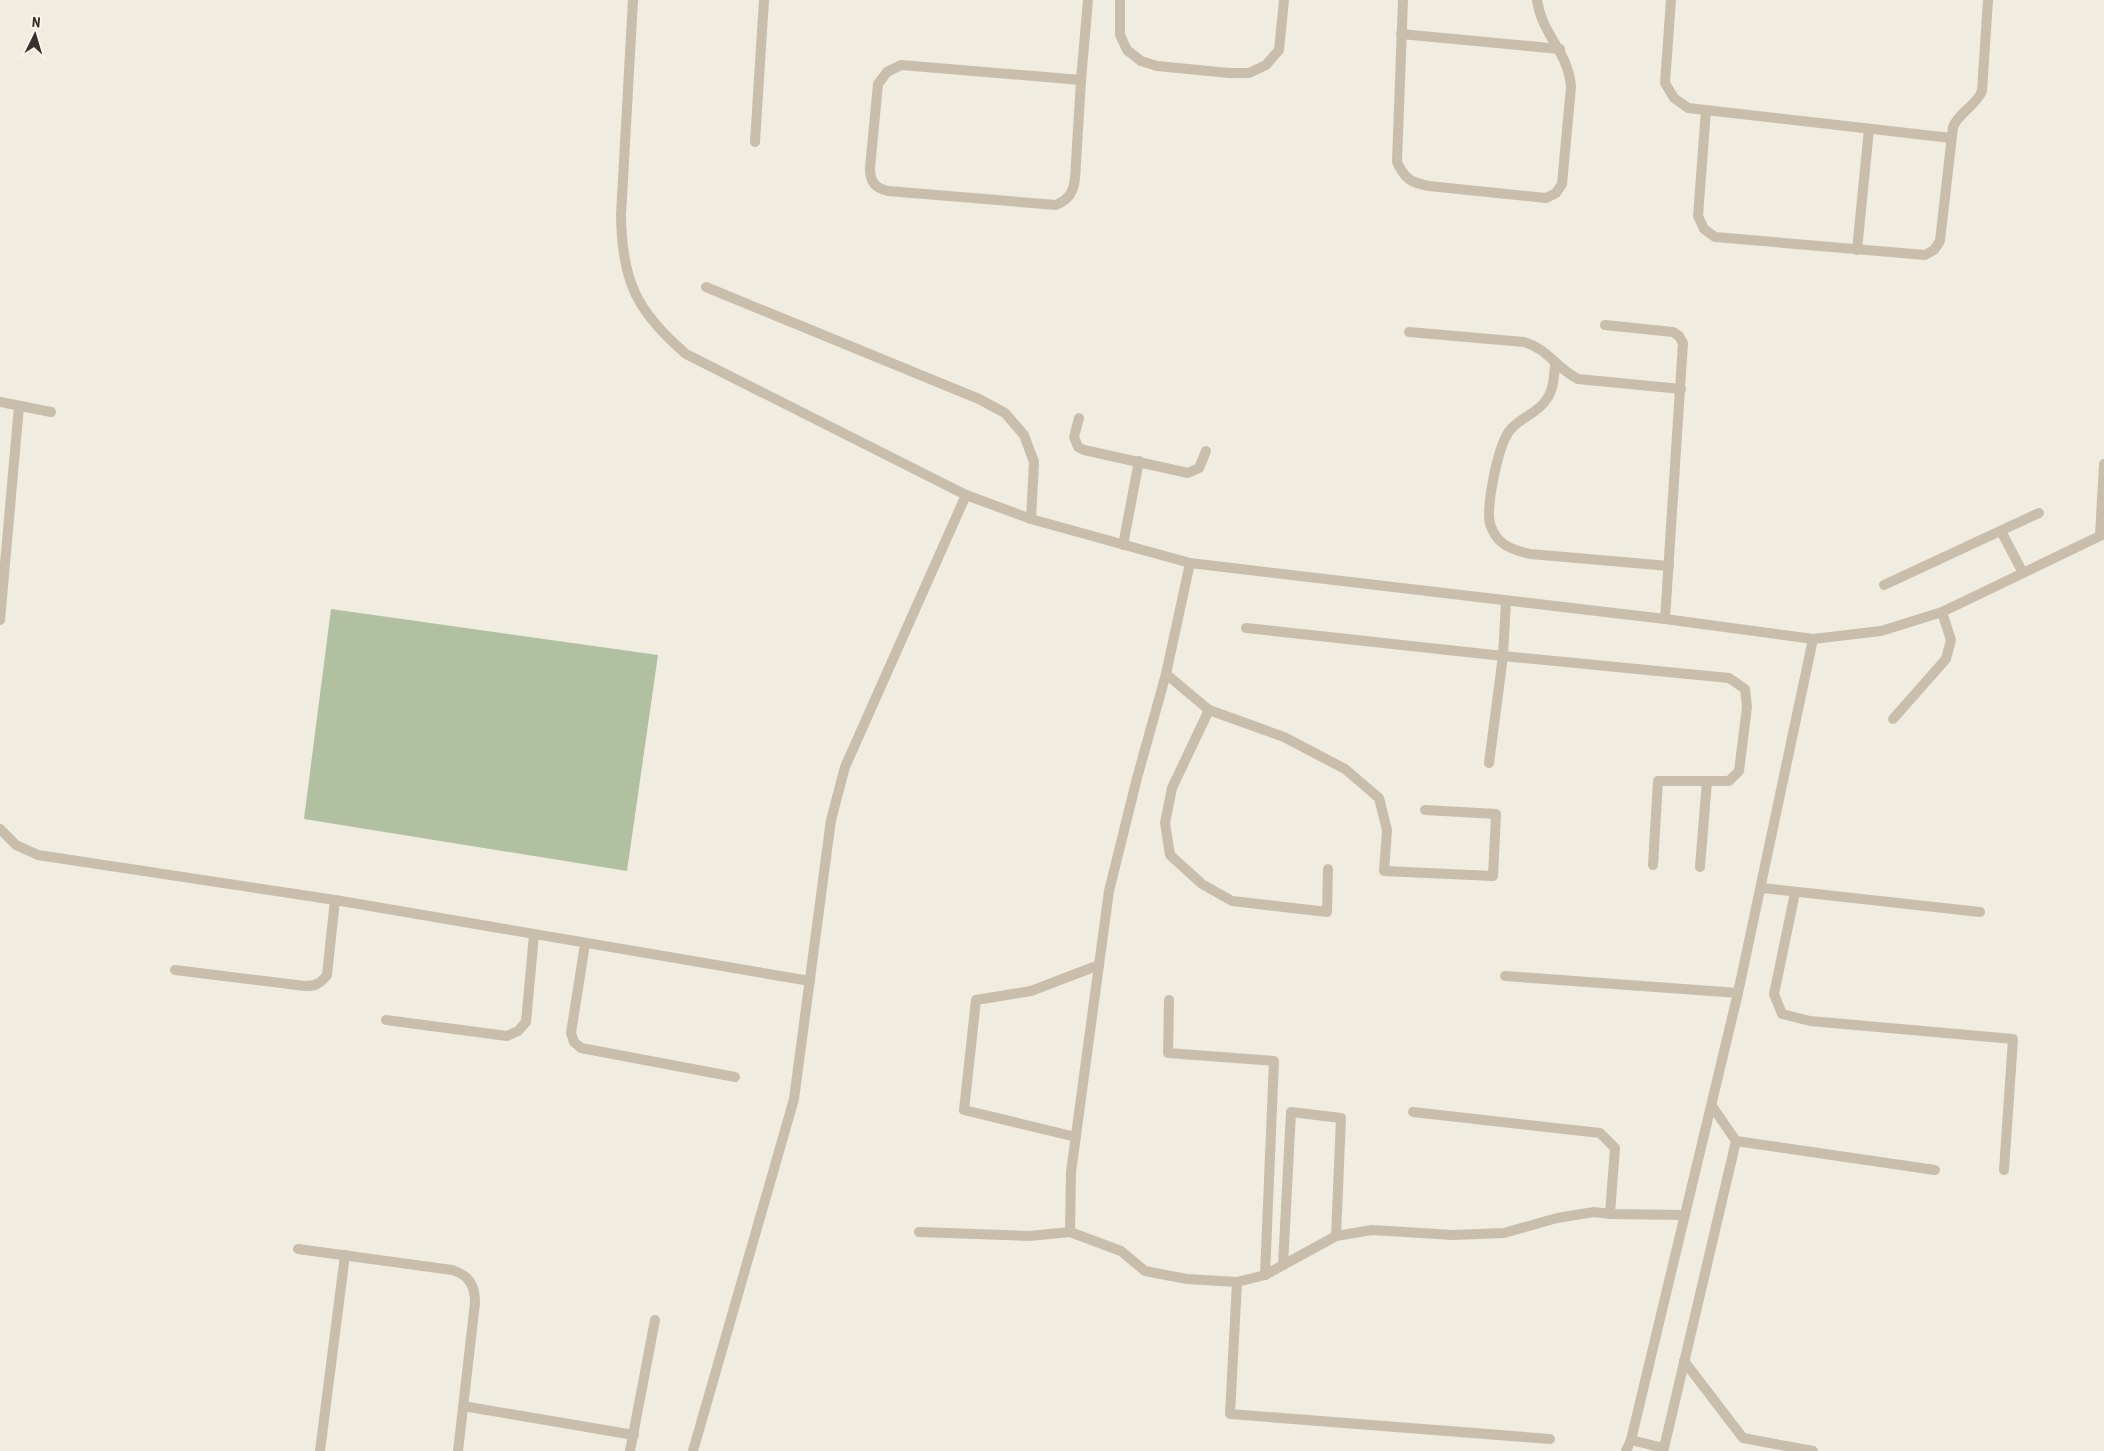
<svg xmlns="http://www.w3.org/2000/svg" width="2104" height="1451" font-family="'Roboto Condensed',sans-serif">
<rect width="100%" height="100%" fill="#f1ece0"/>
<polygon fill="#b1c0a1" points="331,609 658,655 627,871 304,819"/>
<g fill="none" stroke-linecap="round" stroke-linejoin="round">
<g stroke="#c9beac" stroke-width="10">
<path d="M633,0L621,215C622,281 636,311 686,354L966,495L1031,519L1190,563L1665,619L1813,639L1881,631L1942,612L2104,534"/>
<polyline points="1120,0 1120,35 1127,50 1141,61 1157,66 1229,73 1249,73 1266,65 1279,50 1284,0"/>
<path d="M1403,0L1397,162C1404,178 1411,183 1429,186L1546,198L1556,193L1562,184L1571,87C1568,50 1542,36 1537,0"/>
<polyline points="1671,0 1665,83 1674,98 1688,108 1951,138"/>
<polyline points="1401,34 1560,49"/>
<path d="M901,65L1081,80L1075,179C1073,193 1069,199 1056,205L888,191C875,188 870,182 870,168L878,84L887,72Z"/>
<polyline points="1081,80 1088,0"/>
<path d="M1706,110L1698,216L1704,229L1715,237L1925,255L1934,250L1940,241L1953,127C1959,112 1976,106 1982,91L1988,0"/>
<polyline points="755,142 764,0"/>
<polyline points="1857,250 1869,129"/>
<polyline points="706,287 979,399 1005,413 1024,435 1034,462 1031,519"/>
<polyline points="1605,325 1673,332 1679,336 1683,343 1665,619"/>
<path d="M1409,332L1524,342C1548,349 1555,367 1578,379L1681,389"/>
<path d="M1555,364C1554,376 1554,390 1546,400C1538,413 1521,417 1511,429C1498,443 1486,506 1490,524C1491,528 1496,537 1499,540C1508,549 1519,551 1530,554L1669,566"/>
<polyline points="0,402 51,412"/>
<polyline points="1079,418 1074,437 1078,447 1084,450 1188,473 1199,468 1206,451"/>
<polyline points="2001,531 2023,573"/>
<polyline points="2100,535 2104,464"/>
<polyline points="1123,545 1139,461"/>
<polyline points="1884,585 2039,513"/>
<polyline points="0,620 19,406"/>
<polyline points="1246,628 1503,656 1729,678 1745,689 1747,707 1739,771 1729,781 1658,781 1653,865"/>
<polyline points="1166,674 1209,710 1284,737 1345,769 1379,798 1387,830 1384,871 1493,876 1496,814 1425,810"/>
<polyline points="1209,710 1172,788 1165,823 1170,855 1202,884 1232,901 1327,912 1328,869"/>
<polyline points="1893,719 1946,659 1951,640 1942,612"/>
<polyline points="1489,763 1503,656 1506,601"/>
<polyline points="0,829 16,845 38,855 335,900 810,981"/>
<polyline points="1700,867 1707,781"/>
<polyline points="1762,888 1980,912"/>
<polyline points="1795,893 1774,994 1782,1014 1810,1021 2013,1039 2004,1170"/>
<polyline points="585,944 571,1033 574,1042 581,1048 735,1077"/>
<path d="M175,970L305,986C315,986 320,984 327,975L335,900"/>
<polyline points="1505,976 1738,993"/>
<polyline points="1169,1000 1168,1053 1274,1061 1265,1275"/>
<polyline points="386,1020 507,1036 518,1031 526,1022 534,935"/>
<polyline points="1712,1106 1736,1141 1935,1170"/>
<polyline points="1413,1112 1600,1133 1615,1148 1610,1214"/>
<polyline points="1076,1137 964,1110 976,1000 1031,991 1099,965"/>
<polyline points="919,1232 1029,1236 1070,1232 1121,1251 1145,1271 1187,1279 1237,1282 1265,1275 1336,1236 1372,1230 1453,1235 1504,1233 1557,1218 1594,1212 1610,1214 1684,1215"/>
<polyline points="1070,1232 1071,1172 1109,891 1137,778 1166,674 1190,563"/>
<path d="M298,1249L452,1270C469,1275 475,1285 475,1303L458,1451"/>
<polyline points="1283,1265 1291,1112 1341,1118 1336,1236"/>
<polyline points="1237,1282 1230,1414 1550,1439"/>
<polyline points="1684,1361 1743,1438 1813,1451"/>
<polyline points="463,1406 634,1435"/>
<polyline points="1631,1440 1664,1448 1736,1141"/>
<polyline points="320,1451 345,1255"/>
<polyline points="630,1451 655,1320"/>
<polyline points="693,1451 794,1099 831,820 845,767 966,495"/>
<polyline points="1626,1451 1631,1440 1738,993 1813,639"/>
</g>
</g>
<g transform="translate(35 35) rotate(5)" stroke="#f9f5ec" stroke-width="4" paint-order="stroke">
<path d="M0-4L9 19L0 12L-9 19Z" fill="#38312b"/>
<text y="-8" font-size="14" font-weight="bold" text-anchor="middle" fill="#38312b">N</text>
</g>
</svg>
